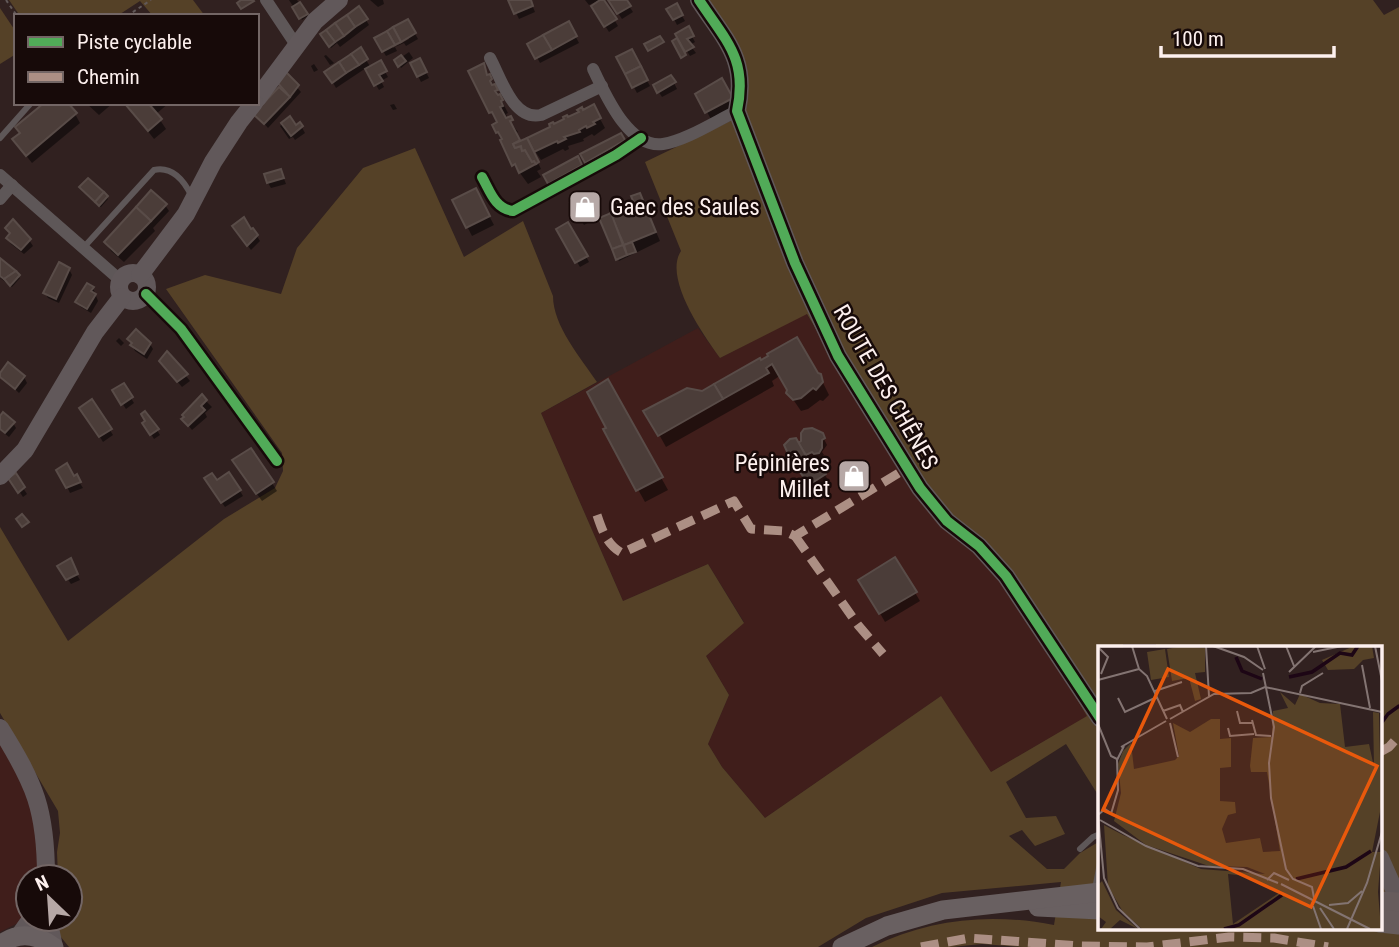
<svg xmlns="http://www.w3.org/2000/svg" width="1399" height="947" font-family="'Roboto Condensed',sans-serif">
<rect width="100%" height="100%" fill="#312120"/>
<g fill="#401e1b">
<polygon points="806,313 890,455 989,562 1038,634 1088,716 991,772 940,697 765,818 722,767 708,744 729,695 706,656 744,622 708,564 623,601 541,413 698,328 720,358"/>
<polygon points="0,742 18,772 33,811 38,853 37,877 28,877 28,913 22,921 0,932"/>
</g>
<g fill="#554127" fill-rule="evenodd">
<polygon points="9,0 193,0 205,16 153,16 140,1 117,16 20,16"/>
<path d="M704,0H1373L1384,15L1399,7V947H1023L982,944L951,947H872C930,918 992,913 1054,925L1061,882L942,893L866,918L818,947H69L60,936L57,919H70V877H58L57,852L60,833L58,811L0,713V527L68,641L224,519L275,488L283,471L282,453L166,289L205,275L281,294L297,248L363,168L415,148L464,257L523,221L553,296C553,326 581,358 597,382L541,413L623,601L708,564L744,623L706,656L729,695L708,744L722,767L765,818L941,696L991,772L1087,716L1038,634L989,562L890,455L807,314L720,358C704,336 663,278 681,251L645,162L745,114L746,69ZM1100,648H1380V928H1100V841L1080,853L1064,869H1047L1009,836L1022,830L1035,846L1065,834L1056,816L1026,818L1006,782L1066,744L1100,798Z"/>
<polygon points="0,8 16,32 16,54 0,64"/>
</g>
<g fill="#0007" fill-rule="evenodd">
<polygon points="289,0 297,0 308,16 302,20"/>
<polygon points="370,0 383,0 384,4 378,7"/>
<polygon points="510,0 530,0 535,12 519,19"/>
<polygon points="585,0 602,0 618,26 609,32 593,7 599,3 598,1 589,5"/>
<polygon points="625,0 633,12 622,19 610,1"/>
<polygon points="676,5 685,21 677,25 669,9"/>
<polygon points="366,20 369,25 340,47 337,43 331,48 322,35"/>
<path d="M408,21L418,39L406,46L404,43L395,47L397,51L386,56L376,39ZM408,36L409,39L393,48V44Z"/>
<polygon points="569,24 579,43 540,63 530,44"/>
<polygon points="688,29 695,42 690,45 696,53 690,56 677,35"/>
<polygon points="360,50 371,68 380,63 388,77 381,81 384,87 379,90 366,68 336,88 327,72"/>
<polygon points="631,51 650,86 637,93 618,58"/>
<polygon points="409,52 413,58 401,68 396,61"/>
<polygon points="326,55 334,63 330,65 324,56"/>
<polygon points="420,60 429,78 421,82 412,64"/>
<polygon points="314,64 318,70 314,72 311,66"/>
<polygon points="483,65 508,113 506,114 508,119 518,132 516,133 520,143 593,106 605,128 594,136 592,134 583,139 584,141 568,146 569,149 565,151 563,149 541,160 535,151 533,152 541,169 537,171 541,177 528,184 514,165 494,126 497,124 491,112"/>
<polygon points="285,74 301,92 268,128 256,114 282,87"/>
<polygon points="671,77 677,89 662,97 655,86"/>
<polygon points="721,81 736,108 712,121 697,94"/>
<polygon points="86,103 113,103 99,115"/>
<polygon points="126,103 169,103 156,114 166,129 154,139"/>
<polygon points="394,104 397,109 393,110 390,105"/>
<polygon points="75,114 80,123 32,163 14,140"/>
<polygon points="290,119 296,127 300,124 305,133 295,140 293,137 289,139 280,126"/>
<polygon points="620,135 627,147 590,167 583,155"/>
<polygon points="577,158 584,171 552,189 545,176"/>
<polygon points="281,171 286,184 271,188 268,183"/>
<polygon points="81,188 107,197 108,199 101,207 98,206"/>
<polygon points="590,195 602,219 637,204 640,195 660,241 619,261 600,216 584,225 572,204"/>
<polygon points="480,199 494,225 472,236 454,201"/>
<polygon points="165,205 169,211 153,228 155,231 124,262 111,251 106,242"/>
<polygon points="568,224 589,262 580,267 558,230"/>
<polygon points="7,228 29,240 33,246 24,254 11,244 8,238 11,234"/>
<polygon points="253,230 260,241 251,250 237,231"/>
<polygon points="0,260 20,278 12,287 0,278"/>
<polygon points="69,269 72,275 59,303 48,298 45,293"/>
<polygon points="93,288 98,301 91,313 81,307 77,302"/>
<polygon points="119,338 124,343 121,346 116,341"/>
<polygon points="129,339 150,344 153,349 147,359 135,351"/>
<polygon points="167,353 190,381 182,387 164,366"/>
<polygon points="770,357 819,375 829,395 823,401 820,400 808,409 801,411 788,392 781,375 772,381 774,386 666,447 646,411 703,393"/>
<polygon points="0,375 24,377 27,383 19,393"/>
<polygon points="608,382 668,490 645,502 605,430 608,429"/>
<polygon points="123,385 134,403 126,409 114,391"/>
<polygon points="202,397 212,407 205,413 207,417 192,430 184,420"/>
<polygon points="92,402 113,435 103,442 82,408"/>
<polygon points="0,419 13,423 16,428 9,437 0,430"/>
<polygon points="145,424 157,430 160,435 154,439"/>
<polygon points="822,435 827,445 822,452 824,455 818,459 817,456 799,467 794,462 798,445"/>
<polygon points="818,463 828,480 813,489 803,472"/>
<polygon points="239,469 272,483 277,491 262,501"/>
<polygon points="59,470 74,478 76,477 83,488 70,493"/>
<polygon points="15,476 27,494 23,497 11,479"/>
<polygon points="209,484 240,491 243,496 225,507"/>
<polygon points="895,559 920,601 885,622 861,580"/>
<polygon points="60,567 74,570 80,580 71,584"/>
<polygon points="1160,928 1179,928 1178,931 1162,930"/>
</g>
<g fill="none" stroke-linecap="round" stroke-linejoin="round">
<polyline stroke="#1d0615" stroke-width="3.5" points="1380,725 1388,714 1399,706"/>
</g>
<g fill="#4b3d39" stroke="#594c48" stroke-width="2">
<polygon points="241,0 253,0 254,1 241,9 237,3"/>
<polygon points="508,0 531,0 533,6 514,14"/>
<polygon points="600,0 604,0 617,19 604,27 591,6"/>
<polygon points="608,0 627,0 631,6 617,14"/>
<polygon points="300,2 308,14 299,19 292,7"/>
<polygon points="677,3 683,15 673,20 666,9"/>
<polygon points="359,6 368,19 355,27 347,15"/>
<polygon points="347,15 355,27 344,36 335,23"/>
<polygon points="408,19 416,33 401,42 393,27"/>
<polygon points="569,21 577,36 552,50 543,35"/>
<polygon points="335,23 344,36 335,42 326,30"/>
<polygon points="689,26 694,36 687,39 694,47 685,52 675,34"/>
<polygon points="393,27 401,42 395,45 387,31"/>
<polygon points="326,30 335,42 329,47 320,34"/>
<polygon points="387,31 395,45 382,52 374,38"/>
<polygon points="543,35 552,50 535,59 527,44"/>
<polygon points="660,36 664,42 648,51 644,44"/>
<polygon points="677,38 686,55 681,58 672,41"/>
<polygon points="361,47 368,59 359,65 351,54"/>
<polygon points="632,49 641,66 625,74 616,57"/>
<polygon points="351,54 359,65 346,73 339,62"/>
<polygon points="401,55 406,61 398,67 394,60"/>
<polygon points="420,58 427,72 417,77 410,63"/>
<polygon points="381,60 387,71 379,75 383,81 374,86 365,69"/>
<polygon points="339,62 346,73 332,83 324,72"/>
<polygon points="484,63 487,75 490,74 492,79 490,81 492,85 495,84 498,90 495,91 498,95 500,94 503,100 501,101 503,106 500,107 506,118 511,116 513,120 510,121 520,140 513,144 515,148 521,146 522,151 525,150 532,162 534,161 536,164 519,173 515,164 512,166 500,140 502,139 498,132 496,133 492,125 497,122 492,112 489,113 468,71"/>
<polygon points="641,66 648,80 632,88 625,74"/>
<polygon points="285,71 299,85 290,97 276,81"/>
<polygon points="671,75 676,82 657,93 653,85"/>
<polygon points="722,78 733,98 705,113 695,94"/>
<polygon points="279,87 290,97 264,124 253,114"/>
<polygon points="44,103 68,103 77,113 26,156 12,139 20,133 15,127"/>
<polygon points="148,103 162,119 148,131 125,104"/>
<polygon points="594,104 601,118 593,122 595,124 587,128 586,126 579,130 580,132 564,137 566,139 558,143 557,141 534,152 527,138 550,127 549,124 553,122 554,124 564,119 563,117 567,115 568,117 579,112 577,110 582,107 583,110"/>
<polygon points="290,116 296,125 300,122 303,126 291,136 281,123"/>
<polygon points="621,133 625,140 585,163 580,154"/>
<polygon points="527,138 539,162 536,164 534,161 532,162 525,150 522,151 521,146 515,148 513,144"/>
<polygon points="578,156 582,165 548,184 543,175"/>
<polygon points="281,169 284,178 267,183 264,174"/>
<polygon points="88,178 104,192 95,202 79,187"/>
<polygon points="476,188 490,216 466,228 452,200"/>
<polygon points="151,190 167,204 151,221 136,207"/>
<polygon points="104,192 108,196 99,206 95,202"/>
<polygon points="590,192 599,210 579,221 570,203"/>
<polygon points="640,193 656,232 624,245 610,213 634,203 631,196"/>
<polygon points="136,207 151,221 118,255 104,242"/>
<polygon points="611,213 623,245 612,249 599,218"/>
<polygon points="244,217 251,229 253,228 258,235 247,246 232,226"/>
<polygon points="13,219 31,239 21,250 6,238 10,233 5,228"/>
<polygon points="568,222 588,256 575,263 556,229"/>
<polygon points="632,242 636,252 627,255 624,245"/>
<polygon points="623,245 627,255 616,260 612,249"/>
<polygon points="0,258 16,271 4,279 0,276"/>
<polygon points="59,262 70,268 56,299 43,293"/>
<polygon points="16,271 20,275 10,286 4,279"/>
<polygon points="87,283 94,287 91,291 96,294 87,309 75,302"/>
<polygon points="136,329 151,343 144,354 130,345 132,343 127,339"/>
<polygon points="797,337 818,373 821,374 823,382 816,390 813,388 801,398 793,400 786,393 787,390 772,364 766,368 769,373 723,399 714,384 760,358 761,360 768,356 767,354"/>
<polygon points="167,351 188,374 177,382 159,361"/>
<polygon points="8,362 25,376 15,389 0,377 0,373"/>
<polygon points="608,379 663,477 636,491 603,429 606,428 587,392"/>
<polygon points="124,383 133,397 121,405 112,390"/>
<polygon points="714,384 723,399 658,436 643,411 687,388 702,391"/>
<polygon points="202,394 207,400 201,406 205,410 188,426 181,419 184,417 182,415"/>
<polygon points="92,399 112,429 99,437 79,408"/>
<polygon points="145,411 159,429 150,435 142,423 145,421 141,414"/>
<polygon points="3,412 15,422 5,433 0,429 0,416"/>
<polygon points="812,428 823,433 825,438 822,440 822,448 819,453 814,454 812,452 806,455 798,443 801,441 801,433 804,429"/>
<polygon points="796,438 806,456 795,463 789,456 784,445 790,439"/>
<polygon points="251,448 274,482 256,494 232,460"/>
<polygon points="819,461 826,474 809,485 800,472"/>
<polygon points="67,463 74,476 77,474 81,482 66,488 56,470"/>
<polygon points="229,472 241,490 221,503 204,478 212,473 217,480"/>
<polygon points="16,473 25,487 18,493 8,478"/>
<polygon points="22,514 29,522 22,527 16,519"/>
<polygon points="895,557 917,592 879,614 858,580"/>
<polygon points="71,558 78,574 66,580 57,566"/>
</g>
<g fill="none" stroke-linecap="round" stroke-linejoin="round">
<g stroke="#625959" stroke-width="2" stroke-dasharray="3.5 3.5" stroke-linecap="butt">
<polyline points="6,0 17,16"/>
<polyline points="127,16 151,0"/>
</g>
<g stroke="#5e5758" stroke-width="6">
<polyline points="0,138 31,103"/>
<path d="M84,247L154,170C172,166 184,181 191,195"/>
<polyline points="1080,849 1093,837 1100,834"/>
<polyline points="1095,889 1100,863"/>
</g>
<g stroke="#5e5758" stroke-width="12">
<polyline points="266,0 296,45"/>
<path d="M490,58C501,78 513,121 541,115L602,86"/>
<path d="M593,69C605,93 628,149 663,144C685,141 716,121 737,111"/>
<polyline points="0,175 120,280"/>
<path d="M482,177C490,191 495,209 513,211L616,155L641,138"/>
<polyline points="0,199 12,185"/>
<polyline points="146,294 181,329 277,461"/>
</g>
<g stroke="#61585a" stroke-width="18">
<path d="M699,0C726,41 748,59 737,111L795,263L838,356L920,488L947,521L979,546L1006,576L1100,718"/>
<polyline points="257,99 315,21 339,0"/>
<circle cx="133" cy="287" r="14"/>
<polyline points="140,275 186,214 213,162 239,122 254,103"/>
<polyline points="0,476 25,450 95,332 122,297"/>
<path d="M0,728C35,784 46,810 46,877"/>
<polyline points="1380,858 1393,887"/>
<polyline points="48,919 54,947"/>
<polyline points="19,936 31,919"/>
</g>
<g stroke="#696061" stroke-width="19">
<polyline points="1038,907 1100,910"/>
<path d="M0,945C18,931 37,934 54,947"/>
<polyline points="842,947 887,926 943,910 1100,892"/>
</g>
<g stroke="#675c5c" stroke-width="23">
<polyline points="1380,903 1399,904"/>
<polyline points="1380,921 1399,923"/>
</g>
<g stroke="#ac8f84" stroke-width="9" stroke-dasharray="18 9" stroke-linecap="butt">
<path d="M597,515C602,530 607,545 622,553L734,501L751,529L784,531L795,536L907,468"/>
<polyline points="795,536 858,625 883,654"/>
<polyline points="1380,752 1389,747 1399,736"/>
<polyline points="921,947 969,938 1080,946 1147,947 1229,937 1274,938 1328,947"/>
</g>
<defs>
<g id="cycleway">
<path d="M699,0C726,41 748,59 737,111L795,263L838,356L920,488L947,521L979,546L1006,576L1100,718"/>
<path d="M482,177C490,191 495,209 513,211L616,155L641,138"/>
<polyline points="146,294 181,329 277,461"/>
</g>
</defs>
<use href="#cycleway" stroke="#170a09" stroke-width="15"/>
<use href="#cycleway" stroke="#51ab58" stroke-width="10"/>
</g>
<defs>
<symbol id="shop-square" viewBox="-11 -11 22 22"><rect x="-9" y="-9" width="18" height="18" rx="4" fill="#b6a8a6" stroke="#170a09"/><path d="M-5-2.5h2.3a2.7 3.5 0 0 1 5.4 0H5L5.5 6h-11ZM-1.5-2.5h3a1.5 2.3 0 0 0-3 0Z" fill="#fff"/></symbol>
</defs>
<g fill-rule="evenodd">
<use href="#shop-square" x="566" y="188" width="38" height="38"/>
<use href="#shop-square" x="835" y="457" width="38" height="38"/>
</g>
<g text-anchor="middle" stroke-width="5" stroke-linejoin="round" paint-order="stroke">
<g font-size="23" fill="#fdf0ee" stroke="#170a09" text-anchor="start">
<text x="610" y="215">Gaec des Saules</text>
<text x="830" y="471" text-anchor="end">Pépinières<tspan x="830" dy="26">Millet</tspan></text>
</g>
<g font-size="23" fill="#fdf0ee" stroke="#170a09">
<text transform="translate(886 387) rotate(60)" y="8">ROUTE DES CHÊNES</text>
</g>
</g>
<g transform="translate(1098 646)">
<rect width="284" height="284" fill="#312120"/>
<path d="M85,0L107,2V26L97,27L103,53L97,55L91,32L74,35L69,3ZM256,0H274L276,12L265,14L256,23L230,24L224,14ZM67,3L71,31L53,34L49,6ZM182,46L197,59L202,48L222,57L242,58L247,101L271,98L276,121L275,66L281,67L283,161L274,206H283L280,246L283,283H44L25,266L10,240L6,179L25,189L103,223L167,228L149,221L111,220L48,199L16,175L23,147L20,118L25,105L33,97L36,123L77,114L81,110L75,77L92,86L113,73H122V93L133,92V121L122,122V155L137,156L138,167L130,169L124,183L128,197L162,192L165,206L182,205L169,126H153L152,120L155,92L174,91L175,65L190,62ZM130,228L148,230L181,247L135,278ZM4,235L18,264L40,283L22,274L12,283H3L8,276L0,270V239Z" fill="#554127" fill-rule="evenodd"/>
<path fill="none" stroke="#1d0615" stroke-width="3.5" d="M25,0H58M138,11L144,25L164,33M191,31L214,26L242,7L254,9L260,0M198,233L248,221L273,205M126,283L141,279L184,249"/>
<path fill="none" stroke="#837472" stroke-width="2" d="M34,0L41,23L49,30L69,73M108,0L111,50M115,0L146,11L165,24M159,0L167,23M188,0L196,20M277,0L284,35M0,1L10,11L3,28M215,6L244,0M264,19L272,62M191,26L218,0M165,27L176,81L171,117L173,152L188,223L195,233L214,241L216,252M0,34L41,23M57,45L84,36M202,47L204,40L225,27M20,52L27,66L59,51M65,65L82,59L85,66M139,65L142,77H154M72,73L116,48L153,47L167,41L284,66M154,74L158,89L173,90M72,77L80,111M0,78L13,110L19,113M130,82L132,90L156,88M23,101L68,75M13,167L7,163L0,169L6,232L20,262L42,283M13,168L20,144L19,114L26,100M2,174L48,200L100,220L145,223L180,237M169,234L176,227L191,234M183,238L272,283M231,259L250,257L264,245M215,260L223,283M222,262L236,283M249,283L269,237L284,186"/>
<path fill="#e8590c" fill-opacity="0.15" stroke="#e8590c" stroke-width="3.5" d="M70,23L279,120L213,261L5,164Z"/>
<rect width="284" height="284" fill="none" stroke="#fdf0ee" stroke-width="3.5"/>
</g>
<rect x="14" y="14" width="245" height="91" fill="#170a09" stroke="#736665" stroke-width="2"/>
<rect x="28" y="37" width="35" height="10" fill="#51ab58" stroke="#736665" stroke-width="2"/>
<text x="77" y="49" font-size="21" fill="#fdf0ee">Piste cyclable</text>
<rect x="28" y="72" width="35" height="10" fill="#ac8f84" stroke="#736665" stroke-width="2"/>
<text x="77" y="84" font-size="21" fill="#fdf0ee">Chemin</text>
<g transform="translate(49 898) rotate(335)"><circle r="33" fill="#170a09" stroke="#736665" stroke-width="2"/>
<path d="M0-5L12 26L0 18L-12 26Z" fill="#b6a8a6"/>
<text y="-10" font-size="19" font-weight="bold" text-anchor="middle" fill="#fdf0ee">N</text>
</g>
<path d="M1161 46v10h173v-10" fill="none" stroke="#fdf0ee" stroke-width="3.5"/>
<text x="1172" y="46" font-size="21" fill="#fdf0ee" stroke="#170a09" stroke-width="5" paint-order="stroke">100 m</text>
</svg>
